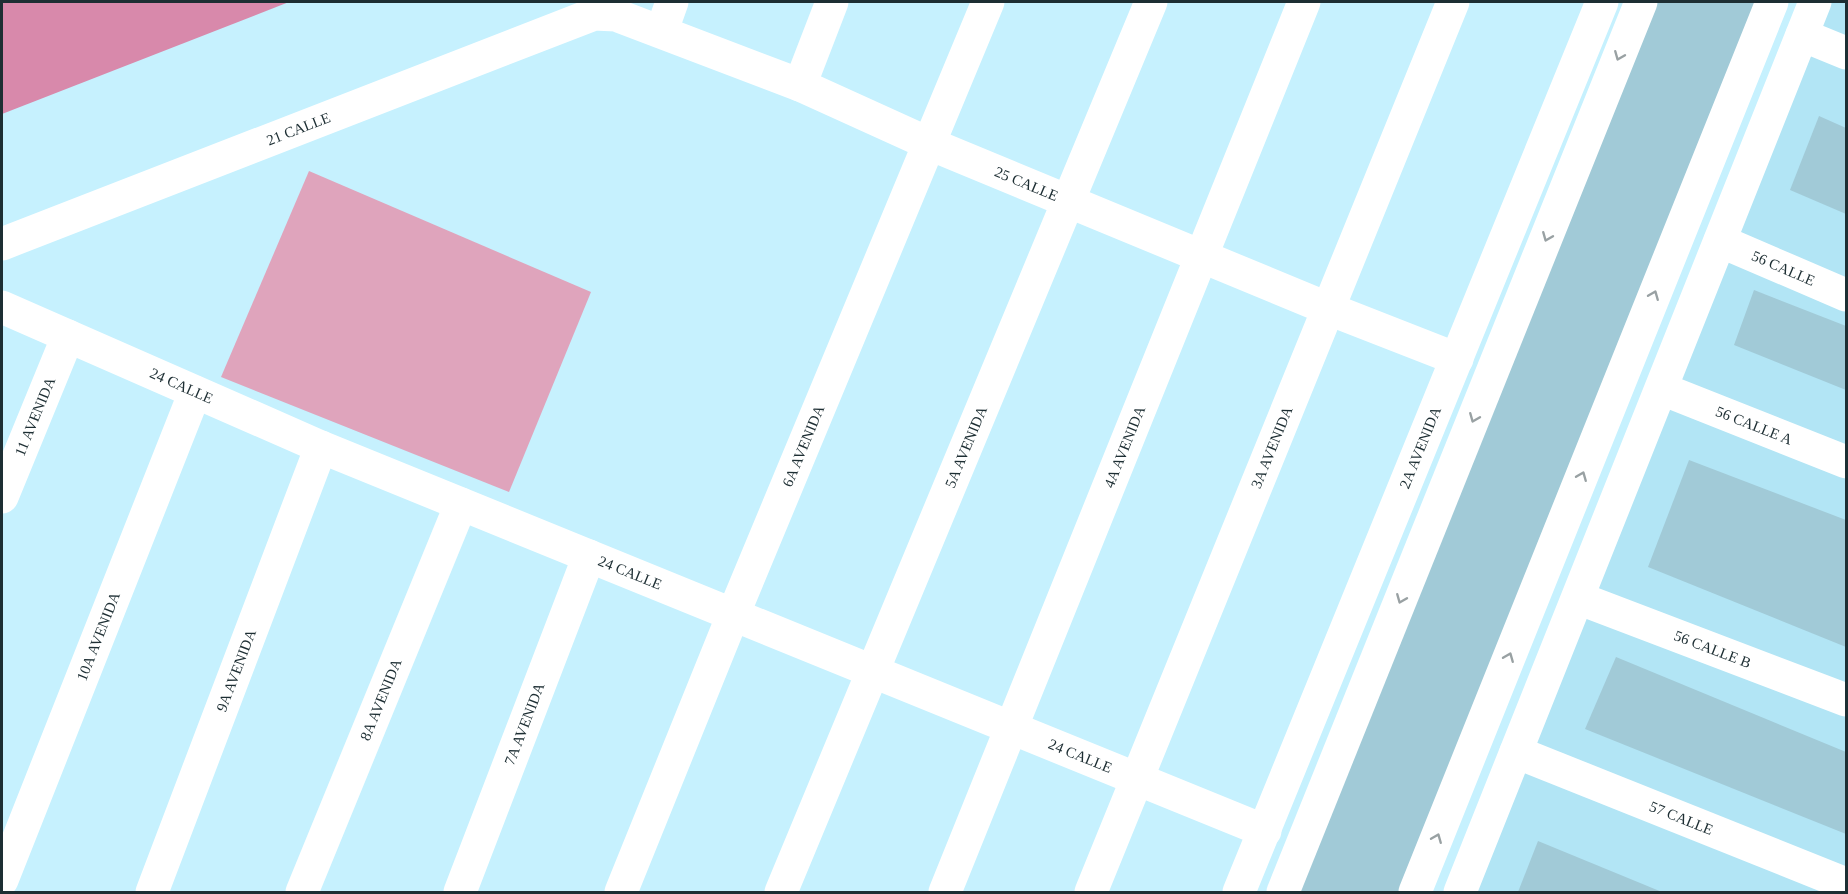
<svg xmlns="http://www.w3.org/2000/svg" width="1848" height="894" font-family="Georgia,serif">
<rect width="100%" height="100%" fill="#c6f1fe"/>
<polygon fill="#b2e5f5" points="1803,2 1846,2 1846,892 1449,892"/>
<polygon fill="#dfa4bc" points="309,171 591,292 509,492 221,377"/>
<polygon fill="#d889ab" points="2,2 289,2 2,114"/>
<g fill="#a1cad7">
<polygon points="1656,2 1760,2 1401,892 1298,892"/>
<polygon points="1819,116 1846,128 1846,214 1790,190"/>
<polygon points="1754,290 1846,326 1846,390 1734,345"/>
<polygon points="1689,460 1846,520 1846,647 1648,567"/>
<polygon points="1616,657 1846,752 1846,834 1585,729"/>
<polygon points="1538,841 1662,892 1518,892"/>
</g>
<g fill="none" stroke-linecap="round" stroke-linejoin="round">
<g stroke="#fff" stroke-width="33">
<polyline points="662,30 672,2"/>
<polyline points="1802,35 1846,53"/>
<polyline points="800,85 832,2"/>
<path id="s1" d="M1720,241L1846,295"/>
<path id="s2" d="M2,244L594,14L616,15L800,85L930,144L1329,309L1457,359"/>
<path id="s3" d="M2,307L321,447L1265,831"/>
<path id="s4" d="M1662,389L1846,462"/>
<path id="s5" d="M2,497L68,336"/>
<path id="s6" d="M1578,598L1846,700"/>
<path id="s7" d="M1516,752L1846,884"/>
<path id="s8" d="M2,880L195,392"/>
<path id="s9" d="M152,892L321,447"/>
<path id="s10" d="M302,892L461,504"/>
<path id="s11" d="M460,892L589,556"/>
<path id="s12" d="M621,892L733,615L988,2"/>
<path id="s13" d="M781,892L1151,2"/>
<path id="s14" d="M945,892L1304,2"/>
<path id="s15" d="M1091,892L1453,2"/>
<polyline points="1283,892 1641,2"/>
<polyline points="1415,892 1772,2"/>
<polyline points="1460,892 1815,2"/>
</g>
<path stroke="#fff" stroke-width="33" id="s16" d="M1239,892L1602,2"/>
</g>
<defs><path id="oneway-chevron" d="M-2-3.5L2.5 0L-2 3.5" fill="none" stroke-width="1.6" stroke-linecap="round" stroke-linejoin="round" transform="scale(1.5)"/></defs>
<g stroke="#99a1a3">
<use href="#oneway-chevron" transform="translate(1619 56) rotate(112)"/>
<use href="#oneway-chevron" transform="translate(1547 237) rotate(112)"/>
<use href="#oneway-chevron" transform="translate(1654 295) rotate(-68)"/>
<use href="#oneway-chevron" transform="translate(1474 418) rotate(112)"/>
<use href="#oneway-chevron" transform="translate(1582 476) rotate(-68)"/>
<use href="#oneway-chevron" transform="translate(1401 599) rotate(112)"/>
<use href="#oneway-chevron" transform="translate(1509 657) rotate(-68)"/>
<use href="#oneway-chevron" transform="translate(1437 838) rotate(-68)"/>
</g>
<g text-anchor="middle" stroke-width="5" stroke-linejoin="round" paint-order="stroke">
<g font-size="15" fill="#1d2e33" stroke="#fff">
<text dy="5" stroke="none"><textPath href="#s2" startOffset="318">21 CALLE</textPath></text>
<text dy="5" stroke="none"><textPath href="#s2" startOffset="1101">25 CALLE</textPath></text>
<text dy="5" stroke="none"><textPath href="#s1" startOffset="69">56 CALLE</textPath></text>
<text dy="5" stroke="none"><textPath href="#s3" startOffset="196">24 CALLE</textPath></text>
<text dy="5" stroke="none"><textPath href="#s5" startOffset="87">11 AVENIDA</textPath></text>
<text dy="5" stroke="none"><textPath href="#s4" startOffset="99">56 CALLE A</textPath></text>
<text dy="5" stroke="none"><textPath href="#s12" startOffset="482">6A AVENIDA</textPath></text>
<text dy="5" stroke="none"><textPath href="#s13" startOffset="482">5A AVENIDA</textPath></text>
<text dy="5" stroke="none"><textPath href="#s14" startOffset="480">4A AVENIDA</textPath></text>
<text dy="5" stroke="none"><textPath href="#s15" startOffset="480">3A AVENIDA</textPath></text>
<text dy="5" stroke="none"><textPath href="#s16" startOffset="480">2A AVENIDA</textPath></text>
<text dy="5" stroke="none"><textPath href="#s3" startOffset="682">24 CALLE</textPath></text>
<text dy="5" stroke="none"><textPath href="#s8" startOffset="262">10A AVENIDA</textPath></text>
<text dy="5" stroke="none"><textPath href="#s6" startOffset="144">56 CALLE B</textPath></text>
<text dy="5" stroke="none"><textPath href="#s9" startOffset="237">9A AVENIDA</textPath></text>
<text dy="5" stroke="none"><textPath href="#s10" startOffset="208">8A AVENIDA</textPath></text>
<text dy="5" stroke="none"><textPath href="#s11" startOffset="180">7A AVENIDA</textPath></text>
<text dy="5" stroke="none"><textPath href="#s3" startOffset="1168">24 CALLE</textPath></text>
<text dy="5" stroke="none"><textPath href="#s7" startOffset="178">57 CALLE</textPath></text>
</g>
</g>
<rect width="1848" height="894" fill="none" stroke="#1d2e33" stroke-width="6"/>
</svg>
